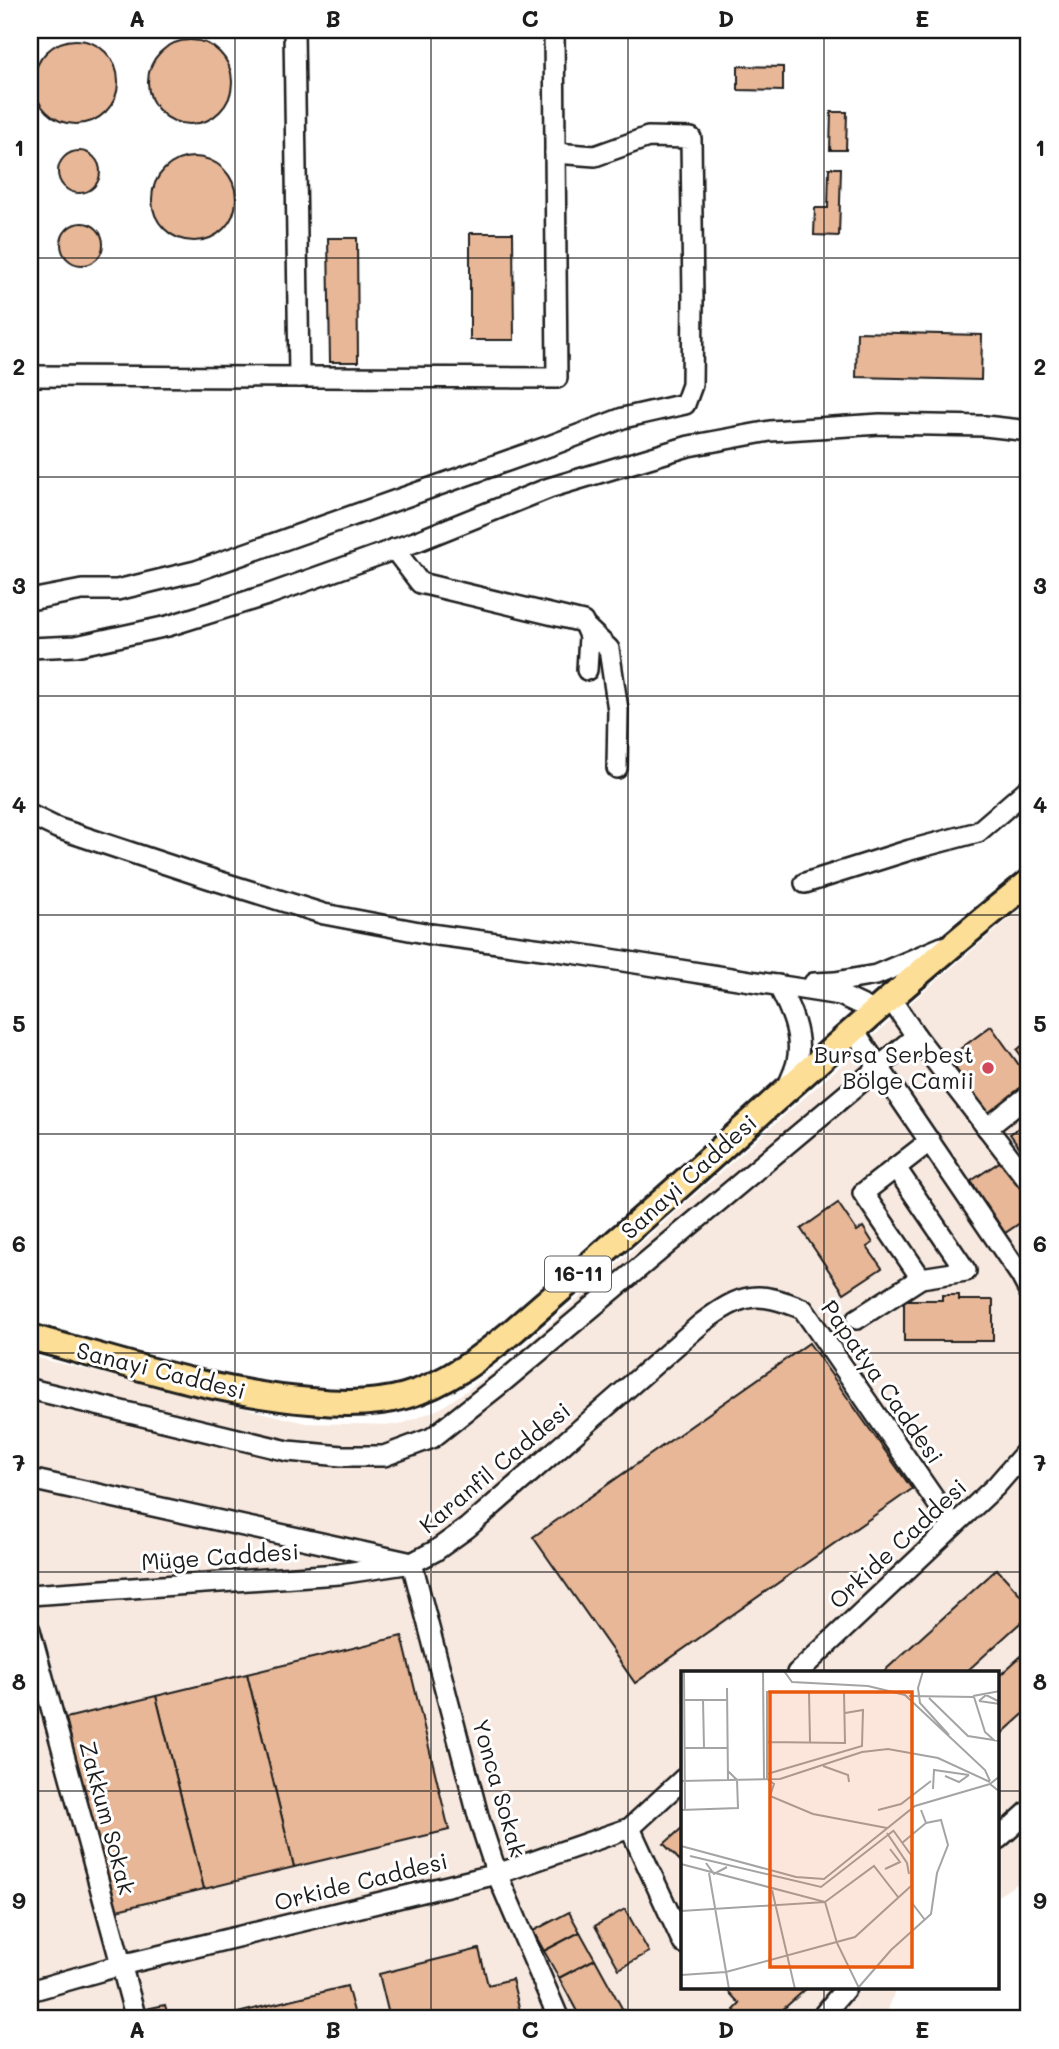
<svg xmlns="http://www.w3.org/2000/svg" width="1059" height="2049" font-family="Mali,sans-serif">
<rect width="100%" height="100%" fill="#fff"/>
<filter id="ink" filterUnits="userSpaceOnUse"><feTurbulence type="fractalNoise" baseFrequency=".0143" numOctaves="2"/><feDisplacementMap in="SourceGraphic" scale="14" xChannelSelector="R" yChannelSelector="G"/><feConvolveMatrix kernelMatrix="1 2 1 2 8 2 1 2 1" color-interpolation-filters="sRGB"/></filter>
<g filter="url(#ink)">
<polygon fill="#f8e9e0" points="1029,904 1029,1876 998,1896 998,1673 683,1673 683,1988 896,1988 888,2010 881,2019 30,2019 30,1356 306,1423 399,1425 441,1408 505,1364 921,994 1003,924"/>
<g fill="#e7b797" stroke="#1c1c1c" stroke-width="2">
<circle cx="76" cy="82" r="42"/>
<circle cx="190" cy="82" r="42"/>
<polygon points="738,66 783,67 783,91 738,90"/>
<polygon points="831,112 847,112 846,150 830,150"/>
<circle cx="79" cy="172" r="21"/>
<circle cx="194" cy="199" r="42"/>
<polygon points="829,168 841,168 839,236 814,235 815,208 828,208"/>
<circle cx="82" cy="244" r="21"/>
<polygon points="470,233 513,233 514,340 470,340"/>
<polygon points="328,238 357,238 358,362 330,362"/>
<polygon points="857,332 982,335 981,380 856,377"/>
<polygon points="991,1026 1029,1079 1029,1089 991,1117 948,1058"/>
<polygon points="1029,1040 1029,1066 1017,1050"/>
<polygon points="1028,1121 1029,1123 1029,1160 1010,1134"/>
<polygon points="1004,1159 1029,1197 1029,1217 1005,1233 971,1181"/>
<polygon points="838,1203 857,1231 863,1227 873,1243 867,1247 882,1268 844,1293 801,1229"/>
<polygon points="942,1295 959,1295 959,1300 993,1300 993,1341 904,1341 904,1300 942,1300"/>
<polygon points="809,1343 912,1489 635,1683 533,1537"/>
<polygon points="997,1569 1029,1604 1029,1615 965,1673 882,1673"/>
<polygon points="402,1636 449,1830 294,1867 247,1674"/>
<polygon points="1029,1649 1029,1709 998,1737 998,1677"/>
<polygon points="247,1674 294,1867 204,1889 156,1696"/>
<polygon points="156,1696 204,1889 113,1911 66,1718"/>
<polygon points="683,1827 683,1864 664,1844"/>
<polygon points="30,1881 37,1909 30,1911"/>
<polygon points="625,1909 649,1952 619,1969 595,1926"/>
<polygon points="569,1912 580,1932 544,1951 533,1931"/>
<polygon points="580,1932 595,1959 559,1978 544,1951"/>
<polygon points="479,1949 488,1985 512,1979 522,2019 390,2019 379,1974"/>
<polygon points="595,1959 623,2010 607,2019 581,2019 559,1978"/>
<polygon points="347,1986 356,2019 213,2019"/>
<polygon points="725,1988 807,1988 772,2019 742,2019 734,2010 740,2004"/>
<polygon points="165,2005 169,2019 143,2019 141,2010"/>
</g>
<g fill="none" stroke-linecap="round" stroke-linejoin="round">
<defs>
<g id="minor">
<polyline points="294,30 299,377"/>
<polyline points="1026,30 1029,32"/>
<polyline points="30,376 557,378 554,30"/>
<polyline points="394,549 420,583 583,622 589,636 587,670"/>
<polyline points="30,600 82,590 117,590 196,571 552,445 623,418 685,404 692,385 693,301 691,138 648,137 595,156 555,153"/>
<polyline points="585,626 609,649 618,710 617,768"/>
<polyline points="30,648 76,646 168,626 267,595 415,542 549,488 689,446 770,431 880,424 985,426 1029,431"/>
<polyline points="30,815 57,828 208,878 324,914 430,934 572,953 840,995 874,1011"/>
<polyline points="805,883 910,850 978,832 1029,788"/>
<polyline points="814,983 835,982 876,975 942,947"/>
<path d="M778,985C790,1008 803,1035 797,1062C795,1071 790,1080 787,1089"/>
<polyline points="890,998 916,1036 1029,1182"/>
<polyline points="853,1029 1021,1276 1029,1291"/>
<polyline points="987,1128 1029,1095"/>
<polyline points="921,1278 863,1193 930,1141"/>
<polyline points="857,1319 921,1278 966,1271 896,1168"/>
<polyline points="30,1389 288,1451 342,1456 384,1456 432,1438 504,1381 916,1036"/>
<path d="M30,1479L412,1563L435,1551L467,1528L702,1323C742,1293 757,1290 803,1309L953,1526"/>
<polyline points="30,1595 339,1574 412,1563 479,1819 497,1874 559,2019"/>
<polyline points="30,1630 136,2019"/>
<polyline points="797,1673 996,1486 1029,1448"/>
<polyline points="630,1828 683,1943"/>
<polyline points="998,1839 1029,1811"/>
<polyline points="30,1991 121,1965 497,1874 630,1828 683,1779"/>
<polyline points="820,2019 846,1988"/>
</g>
<path id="major" d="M30,1337C122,1362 214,1393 310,1401C341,1404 374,1405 405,1396C447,1384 480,1358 513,1331C568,1283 623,1236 677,1188C793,1084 908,979 1029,882"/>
</defs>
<use href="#minor" stroke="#1c1c1c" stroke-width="24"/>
<use href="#major" stroke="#1c1c1c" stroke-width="30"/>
<use href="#minor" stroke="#fff" stroke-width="19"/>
<use href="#major" stroke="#fdde96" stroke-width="24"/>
</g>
</g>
<path fill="none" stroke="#1c1c1c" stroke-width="2" stroke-opacity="0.55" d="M235,30V2019M431,30V2019M628,30V2019M824,30V1673M30,258H1029M30,477H1029M30,696H1029M30,915H1029M30,1134H1029M30,1353H1029M30,1572H1029M30,1791H683M998,1791H1029M824,1988V2019"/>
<circle fill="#d1495b" stroke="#fff" stroke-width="2.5" cx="988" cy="1068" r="7"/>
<g text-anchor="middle" stroke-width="6" stroke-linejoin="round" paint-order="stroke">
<rect fill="#fff" stroke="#606060" stroke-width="2" x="545" y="1256.5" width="66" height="35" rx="5"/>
<g font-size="21" font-weight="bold" fill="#1c1c1c">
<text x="578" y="1281">16-11</text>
</g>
<g font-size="23" fill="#1c1c1c" stroke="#fff" text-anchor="end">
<text x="974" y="1063">Bursa Serbest<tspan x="974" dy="26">Bölge Camii</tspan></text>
</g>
<g font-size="23" fill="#1c1c1c" stroke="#fff">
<text transform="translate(689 1177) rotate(-42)" y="8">Sanayi Caddesi</text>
<text transform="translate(161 1371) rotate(14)" y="8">Sanayi Caddesi</text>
<text transform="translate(882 1382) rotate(55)" y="8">Papatya Caddesi</text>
<text transform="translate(495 1468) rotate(-40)" y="8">Karanfil Caddesi</text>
<text transform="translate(898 1544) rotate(-43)" y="8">Orkide Caddesi</text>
<text transform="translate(220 1557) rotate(-4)" y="8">Müge Caddesi</text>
<text transform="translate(499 1788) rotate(74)" y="8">Yonca Sokak</text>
<text transform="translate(107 1818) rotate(75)" y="8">Zakkum Sokak</text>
<text transform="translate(361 1882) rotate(-14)" y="8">Orkide Caddesi</text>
</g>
</g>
<g transform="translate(681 1671)">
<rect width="318" height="318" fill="#fff"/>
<path fill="none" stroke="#a4a4a4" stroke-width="2" d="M3,0L4,139M82,0L83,108M103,0L111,11L187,15L224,24L304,99L309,110M242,0L237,17L239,32L268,64M46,17L47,109M128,20L129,71M228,25L293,26L304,61L314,70M292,25L319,20M248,27L287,65L319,70M3,29H46M22,29L23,77M298,30L305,24L319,31M298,30L319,33M86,71L164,72L163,21H86V108L93,113L89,125L132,143L206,157M3,77H46M142,95L167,104L168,111M86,103L181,75L182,39L164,42M264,105L278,111L288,104M319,105L309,113L319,121M0,110L99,108L181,81L207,78L257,87L309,111M252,118L253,99L288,104M0,139L57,137L56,109L47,100M197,139L220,133L250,110M212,159L230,184L231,232L244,249M206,162L226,192L228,203M221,172L245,152L240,139M0,175L115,206L143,208L234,135L309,113M9,185L140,216L212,160M25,192L33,203L46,196M0,193L144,231L193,195L217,226M204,198L219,191L209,178M28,202L48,318M91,219L114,318M0,240L144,231L156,272L178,317M0,304L45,301L174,266L230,215M177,317L210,279L250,243L256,202L267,174L260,149L245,152"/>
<path fill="#e8590c" fill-opacity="0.15" stroke="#e8590c" stroke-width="3.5" d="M89,21H231V296H89Z"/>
<rect width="318" height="318" fill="none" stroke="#1c1c1c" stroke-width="3.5"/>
</g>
<rect width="1059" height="2049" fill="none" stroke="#fff" stroke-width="77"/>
<rect x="38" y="38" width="982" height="1972" fill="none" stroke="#1c1c1c" stroke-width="2.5"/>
<g font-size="23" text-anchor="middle" font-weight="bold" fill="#1c1c1c">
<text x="137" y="27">A</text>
<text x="333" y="27">B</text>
<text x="530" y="27">C</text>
<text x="726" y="27">D</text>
<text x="922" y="27">E</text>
<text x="19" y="156">1</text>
<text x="1040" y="156">1</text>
<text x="19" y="375">2</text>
<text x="1040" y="375">2</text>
<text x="19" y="594">3</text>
<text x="1040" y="594">3</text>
<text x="19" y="813">4</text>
<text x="1040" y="813">4</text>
<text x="19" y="1032">5</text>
<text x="1040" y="1032">5</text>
<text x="19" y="1252">6</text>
<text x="1040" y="1252">6</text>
<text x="19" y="1471">7</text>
<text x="1040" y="1471">7</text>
<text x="19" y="1690">8</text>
<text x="1040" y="1690">8</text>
<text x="19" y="1909">9</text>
<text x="1040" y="1909">9</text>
<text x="137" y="2038">A</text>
<text x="333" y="2038">B</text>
<text x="530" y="2038">C</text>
<text x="726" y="2038">D</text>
<text x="922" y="2038">E</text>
</g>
</svg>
